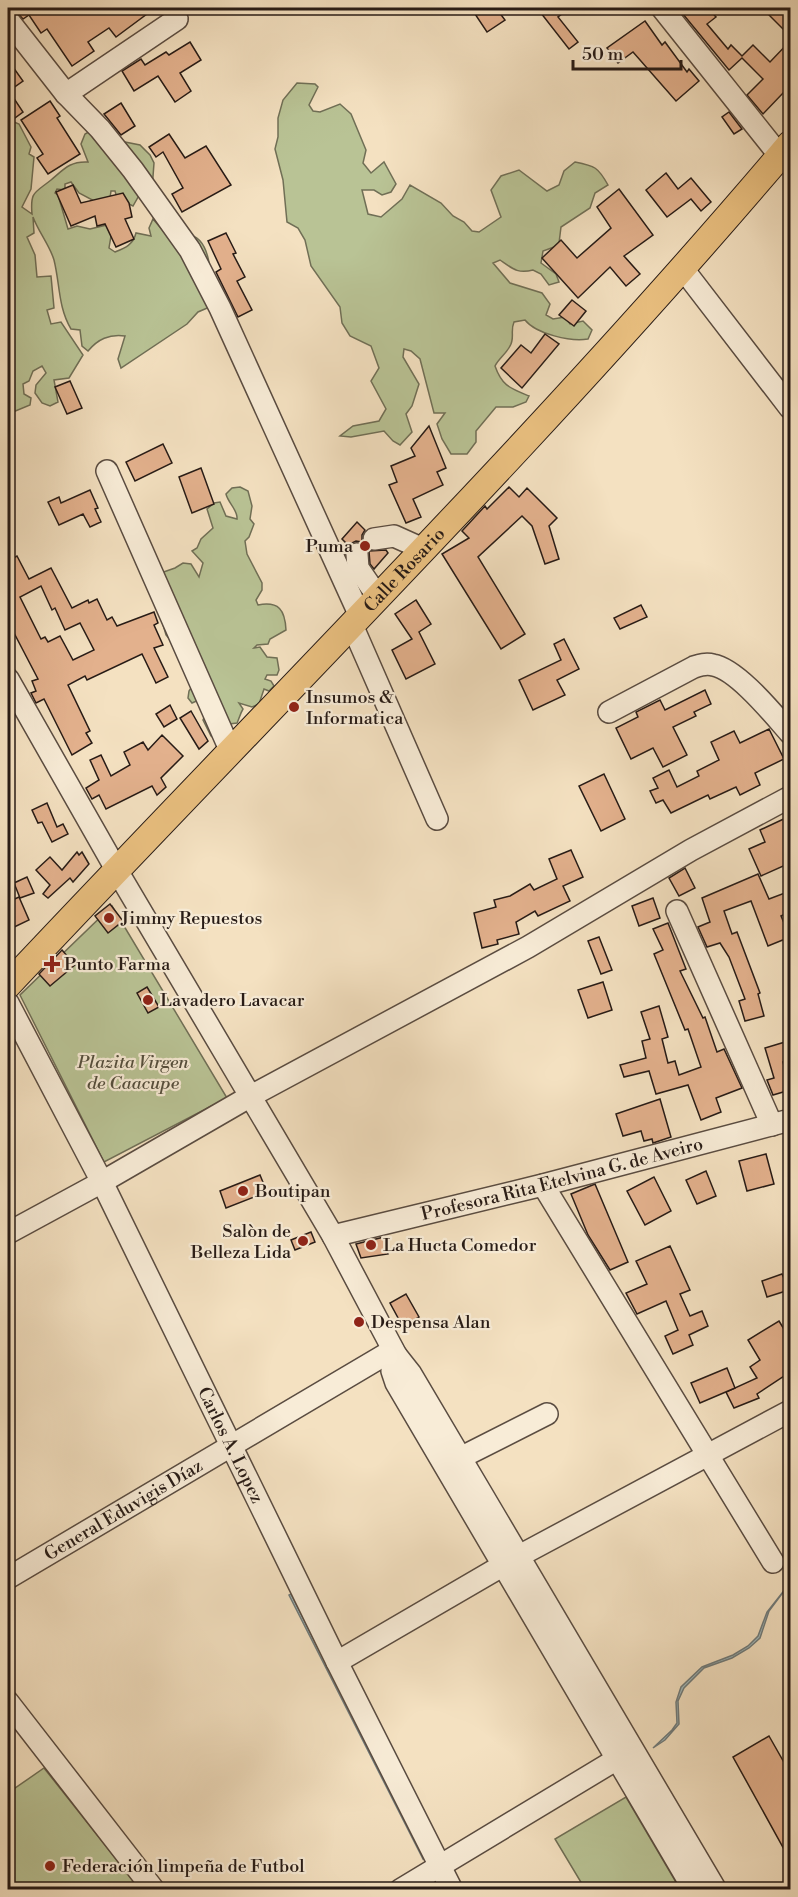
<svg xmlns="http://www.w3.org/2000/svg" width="798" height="1897" font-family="'Libre Bodoni',serif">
<rect width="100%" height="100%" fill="#f4e1c1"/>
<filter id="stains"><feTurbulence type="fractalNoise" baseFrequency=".00333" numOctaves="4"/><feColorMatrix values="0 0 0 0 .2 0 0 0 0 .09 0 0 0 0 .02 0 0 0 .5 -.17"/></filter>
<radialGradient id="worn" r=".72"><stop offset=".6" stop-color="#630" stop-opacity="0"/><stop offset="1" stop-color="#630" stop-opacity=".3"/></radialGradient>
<g fill="#b9c395" stroke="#706f56" stroke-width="1.5">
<path d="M297,83L315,84L318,87L309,105L313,111L320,112L340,104L351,114L366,150L363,163L371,173L384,162L396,184L391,192L382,195L374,190H362L368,214L381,217L402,199L410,185L441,203L453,216L464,222L472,231L479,232L501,217L491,190L501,176L519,170L547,191L559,185L564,171L575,162C595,166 598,167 608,185L595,193L590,208L561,227L559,243L554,247L543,251L541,263L556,274L559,282L549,285L541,274L533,270C518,274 513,269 500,260L493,263L510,283L542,293L550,304L546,315L553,319L565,317L570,324L583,321L592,330L588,339C571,342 536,334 525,320L514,322C510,331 515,338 510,346C506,354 499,358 495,366C502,386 510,388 529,396L526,402L513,407H496L476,431V442L467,454H451L442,439L437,424L445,413H434L420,359L411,351L404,349L403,357L419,384L412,406L406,414L412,432L400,445L393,441L384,431L351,437L340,436L353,426L379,421L386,409L371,381L379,368L371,346L350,336L342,323L340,307L311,266L305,240L298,228L287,222L283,180L275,149L278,137V118L283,100Z"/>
<path d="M14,122L19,124L31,147L29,154L34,157L31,189L22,207L32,214C30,191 35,193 51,180C64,169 70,161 88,162L81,144L85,134L92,130L115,140L140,145L150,155L154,163L152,190L141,192L133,206L117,198L115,191H111L110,198L96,202L79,193L71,182L65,184V190L57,189L55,193L58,195L68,229L77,226L90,229L111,224L112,230L109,248L115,252C125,248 133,245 136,233L151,236L149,228L153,219L171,240C175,239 180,236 185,235C214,233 211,286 212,306L198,312L187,324L121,368L118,359L125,336C109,334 98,339 88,351L82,346L80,330L71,329C58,307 60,284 54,260C50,246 38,231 33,217L34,233L27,237L35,255L37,277L51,276L54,308L47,310L51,324L61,322L83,355L69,378L54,380L58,402L50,406L42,403L35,393L36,385L46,373L42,366L33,371L29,381L23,384L24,394L31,398L30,405L13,412L8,400V126Z"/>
<path d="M240,487L248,491L252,506L250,519L254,524L249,537L245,541L247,554L262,583V590L256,600L258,605C279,601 285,610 286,630L270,639L268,644L257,645L254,648L260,647L267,657L277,658L279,670L277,675H267L265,679L271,681L274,686L269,691L264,689L259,704L252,707L239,703L243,709C240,714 239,719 237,723L229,724L220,742L211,736L203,720L206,713L201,699L192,703L188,698L189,691L193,685L180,652L166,635L160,614L155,575L175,568L183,563L191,564L199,577L203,563L192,551L197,548L201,539L213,528L207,509L214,503L220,502L226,516L237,519C238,510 228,503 226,494L232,488Z"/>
<polygon points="112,906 227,1098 104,1162 20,995"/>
<polygon points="44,1768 140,1889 8,1889 8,1793"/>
<polygon points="626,1797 680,1889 585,1889 555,1839"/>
</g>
<g fill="#a1bbbe" stroke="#707b7b" stroke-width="1.5">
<polygon points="790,1583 769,1611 760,1638 749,1648 732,1658 704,1668 684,1688 678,1701 679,1724 665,1740 653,1748 672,1730 677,1723 676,1702 681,1687 702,1667 733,1655 748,1646 758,1636 767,1612"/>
<polygon points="291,1594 424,1858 423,1859 289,1595"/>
</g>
<g fill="#e3b18d" stroke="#271b16" stroke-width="1.5" fill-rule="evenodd">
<polygon points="8,8 155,8 116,37 109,28 88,42 94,51 72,66 47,29 41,33 29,15 23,19 13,8"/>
<polygon points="471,8 496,8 505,20 487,32"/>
<polygon points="537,8 570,8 558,17 578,42 569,49"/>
<polygon points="678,8 708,8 716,17 707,24 728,49 731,45 742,56 753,45 770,62 790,41 790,97 784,92 763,114 747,95 763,79 742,58 729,70"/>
<polygon points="762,8 790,8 790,36"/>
<polygon points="645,21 662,45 665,42 687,72 689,69 699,81 676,101 633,52 618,63 607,48"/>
<polygon points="190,42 201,60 180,73 191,91 175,102 158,76 134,91 122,71 141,59 145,65 166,52 169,55"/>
<polygon points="8,60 23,81 9,91 23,112 8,123"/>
<polygon points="50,101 60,116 57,118 80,154 48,174 37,158 43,154 21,120"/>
<polygon points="121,103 135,126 121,135 104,114"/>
<polygon points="729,112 742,129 734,134 722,117"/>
<polygon points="169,134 185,158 206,146 231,185 182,212 172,194 183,188 163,152 156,157 149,147"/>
<polygon points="666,173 678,189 691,178 711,202 701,211 691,199 667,217 646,190"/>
<polygon points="73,185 81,203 123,193 129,203 132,217 125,219 134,239 116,247 105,224 97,226 95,216 71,226 56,192"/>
<polygon points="619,189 653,235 624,256 640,274 626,286 610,267 578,298 542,258 561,240 577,258 611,228 597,207"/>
<polygon points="226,233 236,253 233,254 245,277 237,281 252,310 238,317 216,272 221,269 208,241"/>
<polygon points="572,300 586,311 574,326 559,315"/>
<polygon points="545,334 559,344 522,388 501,368 521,345 531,353"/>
<polygon points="70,381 82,408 67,414 55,387"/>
<polygon points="429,426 446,468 437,472 443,485 413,499 421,517 406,523 389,485 397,482 391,466 415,456 411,448"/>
<polygon points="163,444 172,463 135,481 126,462"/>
<polygon points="201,468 214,504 192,513 179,477"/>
<polygon points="509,487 519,497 527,488 557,518 549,526 559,559 545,564 532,526 522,516 478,557 525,634 501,649 442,554 469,538 462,531 485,506 487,509"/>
<polygon points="90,490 98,508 95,509 101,522 90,527 83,514 59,525 48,502 59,497 61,503"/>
<polygon points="357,522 365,530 362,535 362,542 356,541 348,545 342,539"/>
<polygon points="386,550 388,553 374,569 370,564 369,551"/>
<path d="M17,556L29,579L51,568L72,608L88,600L89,603L97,599L107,620L112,617L117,626L154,612L158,623L154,625L163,645L154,648L168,677L156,683L142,654L87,680L85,676L68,685L90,731L86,733L92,743L72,755L44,699L36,703L31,693L36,691L32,681L38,679L14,633L8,636V561ZM41,586L52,610L55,608L65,630L80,623L94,650L73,660L60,636L48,642L45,637L41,639L20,597Z"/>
<polygon points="416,600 431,624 419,632 435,664 406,679 392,650 412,639 395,614"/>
<polygon points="641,605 647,617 620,629 614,618"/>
<polygon points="564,639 579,669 557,680 565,695 533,710 519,680 561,660 554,644"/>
<polygon points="705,690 711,704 694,712 696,716 673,727 687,755 663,767 653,748 631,759 616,728 638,717 636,712 660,700 665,710"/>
<polygon points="170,705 177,719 164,727 156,714"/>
<polygon points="191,711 208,741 199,749 180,718"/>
<polygon points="769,729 784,759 755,773 760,785 740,795 736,787 710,799 708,795 671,813 663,800 656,803 650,791 658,788 653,778 669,770 677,787 699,776 697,771 719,760 711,742 734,731 740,743"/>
<polygon points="162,735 183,756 161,778 166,787 157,795 152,786 106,809 99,795 92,799 86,788 99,780 90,760 101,755 111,776 130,765 124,752 143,742 148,750"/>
<polygon points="604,774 625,819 601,831 579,786"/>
<polygon points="47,803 57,827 63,824 68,834 52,842 42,822 38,823 32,810"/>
<polygon points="790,816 790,863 761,876 749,849 765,842 760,830"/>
<polygon points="571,850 583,877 563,886 570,901 538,916 535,911 516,922 519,934 497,940 498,944 482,948 474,913 496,907 494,900 510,896 530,884 534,890 557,879 549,859"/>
<polygon points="77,852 79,855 82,852 89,864 73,882 70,878 48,898 43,894 50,885 36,870 50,857 62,870"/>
<polygon points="685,868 695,888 679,896 669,878"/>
<polygon points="758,874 769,899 790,891 790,912 781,916 790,937 768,946 751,901 724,911 732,934 737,932 760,993 758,994 764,1016 745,1021 739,1001 745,999 729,957 720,943 707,947 698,927 710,922 702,898"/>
<polygon points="27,877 34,893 20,898 14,883"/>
<polygon points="19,897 29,920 8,930 8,902"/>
<polygon points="653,898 660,918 639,926 632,906"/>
<polygon points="110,904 123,921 108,933 95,916"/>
<polygon points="668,923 686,969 680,971 703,1018 705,1017 717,1052 724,1049 742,1088 716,1098 721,1112 701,1120 688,1085 656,1094 649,1071 624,1077 620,1065 646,1058 642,1041 650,1039 641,1012 659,1006 668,1037 662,1039 668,1063 675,1061 679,1075 701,1067 688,1029 685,1030 654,954 663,950 653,929"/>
<polygon points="599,937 612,970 601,974 588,941"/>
<polygon points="62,950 75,965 50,986 39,974"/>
<polygon points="603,982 612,1010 588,1018 578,990"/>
<polygon points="147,987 159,1007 148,1013 137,993"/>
<polygon points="785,1042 790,1059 783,1062 790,1090 773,1095 767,1080 774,1078 765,1048"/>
<polygon points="660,1099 671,1137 653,1143 652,1139 644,1141 641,1131 623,1136 616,1114"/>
<polygon points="766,1154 774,1184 747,1191 739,1161"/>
<polygon points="706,1171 716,1196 697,1204 686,1180"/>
<polygon points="260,1175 267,1192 226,1208 220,1191"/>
<polygon points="654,1177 671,1211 645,1225 627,1191"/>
<polygon points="595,1184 628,1262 610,1270 588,1235 571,1194"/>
<polygon points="311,1232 315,1242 295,1250 291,1240"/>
<polygon points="384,1237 388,1254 361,1258 356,1244"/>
<polygon points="670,1246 690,1290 680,1294 690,1316 702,1311 708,1326 689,1335 693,1345 673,1354 665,1336 678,1330 666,1301 637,1314 626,1293 647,1284 636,1261"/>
<polygon points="782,1274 789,1290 767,1297 762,1281"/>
<polygon points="406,1294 419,1317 403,1327 390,1303"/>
<polygon points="779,1321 790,1339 790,1372 757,1394 759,1398 734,1408 726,1392 757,1378 750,1367 760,1360 748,1340"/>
<polygon points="727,1368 735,1388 700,1403 691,1383"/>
<polygon points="769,1736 790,1773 790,1860 733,1757"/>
</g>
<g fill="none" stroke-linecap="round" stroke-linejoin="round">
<defs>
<g id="minor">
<polyline points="662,8 780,156"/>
<polyline points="8,20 66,94 100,129 133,170 190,250 220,308 360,616"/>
<polyline points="66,94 177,19"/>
<polyline points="683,269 790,408"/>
<polyline points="107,471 231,752"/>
<polyline points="374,539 394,536 423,549"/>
<polyline points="357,554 358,568 378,597"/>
<polyline points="352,625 437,819"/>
<polyline points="8,679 116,869 333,1236 396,1355 411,1374 716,1890"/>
<path d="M609,712L694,667C700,665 706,663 713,665C737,669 774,715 790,733"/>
<polyline points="677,911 772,1125"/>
<path id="s1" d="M8,1003L102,1182L337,1662L452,1890"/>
<polyline points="543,1185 773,1562"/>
<polyline points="8,1233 102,1182 249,1097 528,947 691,850 790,797"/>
<path id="s2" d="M333,1236L543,1185L790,1120"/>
<polyline points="396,1355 392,1371 396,1383 694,1890"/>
<polyline points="460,1458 547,1414"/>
<path id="s3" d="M8,1578L393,1350"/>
<polyline points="337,1662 519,1556 790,1411"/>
<polyline points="8,1702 154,1890"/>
<polyline points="400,1890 627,1753"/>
</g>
<g id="major">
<path id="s4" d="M8,985C270,706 543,436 790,144"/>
</g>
</defs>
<use href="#minor" stroke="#5a4c41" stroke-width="24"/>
<use href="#major" stroke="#271b16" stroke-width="28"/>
<use href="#minor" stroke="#f8ecd7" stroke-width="21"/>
<use href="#major" stroke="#eac080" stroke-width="26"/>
</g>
<g fill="#8f2418" stroke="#f8ecd7" stroke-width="2">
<circle cx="365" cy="546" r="6"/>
<circle cx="294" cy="707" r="6"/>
<circle cx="109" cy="918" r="6"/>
<path d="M49 955h6v6h6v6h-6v6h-6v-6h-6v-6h6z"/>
<circle cx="148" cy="1000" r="6"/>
<circle cx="243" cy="1191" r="6"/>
<circle cx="303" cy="1241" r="6"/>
<circle cx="371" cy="1245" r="6"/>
<circle cx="359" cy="1322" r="6"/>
<circle cx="50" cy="1866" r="6"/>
</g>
<g text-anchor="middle" stroke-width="4.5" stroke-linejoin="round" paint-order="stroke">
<g font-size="18" fill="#271b16" stroke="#f8ecd7" text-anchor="start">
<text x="353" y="552" text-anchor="end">Puma</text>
<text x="306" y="703">Insumos &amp;<tspan x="306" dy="21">Informatica</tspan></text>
<text x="121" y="924">Jimmy Repuestos</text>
<text x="64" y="970">Punto Farma</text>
<text x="160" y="1006">Lavadero Lavacar</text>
<text x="255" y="1197">Boutipan</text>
<text x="291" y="1237" text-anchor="end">Salòn de<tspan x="291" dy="21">Belleza Lida</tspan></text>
<text x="383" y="1251">La Hucta Comedor</text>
<text x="371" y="1328">Despensa Alan</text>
<text x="62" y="1872">Federación limpeña de Futbol</text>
</g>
<g font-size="18" fill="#271b16" stroke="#f8ecd7">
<text dy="6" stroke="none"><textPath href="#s4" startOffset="574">Calle Rosario</textPath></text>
<text dy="6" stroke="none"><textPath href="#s2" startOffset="236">Profesora Rita Etelvina G. de Aveiro</textPath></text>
<text dy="6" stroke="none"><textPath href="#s1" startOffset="495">Carlos A. Lopez</textPath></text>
<text dy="6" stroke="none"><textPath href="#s3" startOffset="134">General Eduvigis Díaz</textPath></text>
</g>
<g font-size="18" font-style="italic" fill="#534d3c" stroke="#f8ecd7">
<text x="133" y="1068">Plazita Virgen<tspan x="133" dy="21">de Caacupe</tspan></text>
</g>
</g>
<rect width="798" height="1897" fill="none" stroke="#f4e1c1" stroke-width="30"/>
<rect x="9" y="9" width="780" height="1879" fill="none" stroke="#271b16" stroke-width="3"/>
<rect x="15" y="15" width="768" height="1867" fill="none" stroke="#271b16" stroke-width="1.5"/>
<path d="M573 60v9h108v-9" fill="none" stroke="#271b16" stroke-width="3"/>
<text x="582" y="60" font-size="18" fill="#271b16" stroke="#f8ecd7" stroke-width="4.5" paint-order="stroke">50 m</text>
<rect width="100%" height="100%" filter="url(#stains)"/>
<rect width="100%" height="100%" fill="url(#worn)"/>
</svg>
